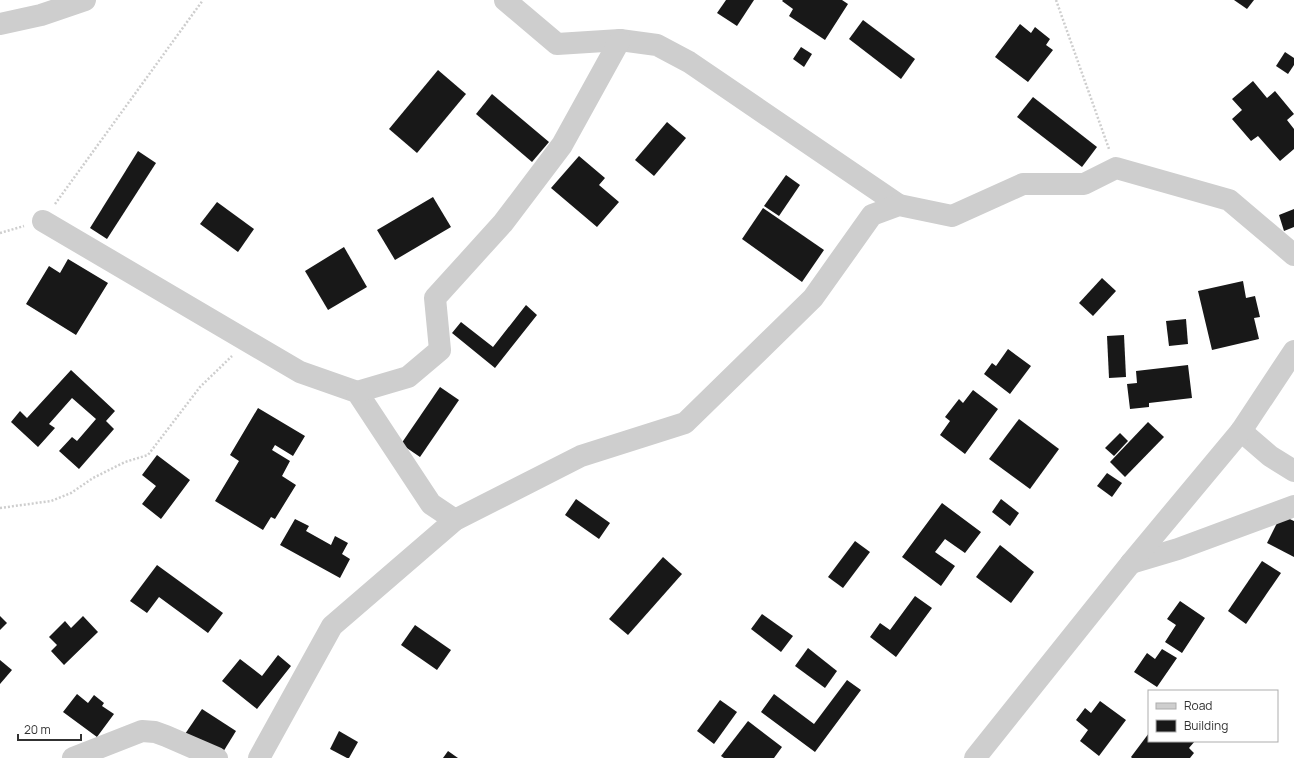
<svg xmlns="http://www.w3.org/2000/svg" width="1294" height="758" font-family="Manrope,sans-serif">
<rect width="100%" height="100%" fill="#fff"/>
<g fill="#181818">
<polygon points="726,0 754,0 737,26 717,13"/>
<polygon points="783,0 842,0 848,4 825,40 789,16 793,9 782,1"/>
<polygon points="1234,0 1254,0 1247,9"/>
<polygon points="863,20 915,59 901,79 849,39"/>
<polygon points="1020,24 1031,33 1035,27 1050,39 1046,45 1053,50 1028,82 995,57"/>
<polygon points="801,47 812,54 804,67 793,59"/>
<polygon points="1285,52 1294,58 1294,65 1288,74 1276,66"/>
<polygon points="438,70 466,94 417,153 389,129"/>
<polygon points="1253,81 1267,98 1275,91 1294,114 1287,120 1294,129 1294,149 1280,161 1258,136 1251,141 1232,119 1242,110 1232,99"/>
<polygon points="492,94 549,142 532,162 476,114"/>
<polygon points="1033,97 1097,147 1082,167 1017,117"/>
<polygon points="667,122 686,138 654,176 635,160"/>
<polygon points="138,151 156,163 107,239 90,228"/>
<polygon points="579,156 605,178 599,185 619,202 597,227 551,188"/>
<polygon points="786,175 800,185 779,216 764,206"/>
<polygon points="433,197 451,227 395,260 377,230"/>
<polygon points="217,202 254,229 238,252 200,224"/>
<polygon points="763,208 824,250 802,282 742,239"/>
<polygon points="1294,209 1294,227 1284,231 1279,215"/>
<polygon points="344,247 367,287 328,310 305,271"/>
<polygon points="68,259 108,283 76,335 26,304 49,266 60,273"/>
<polygon points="1102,278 1116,291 1093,316 1079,303"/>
<polygon points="1243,281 1246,298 1255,296 1260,317 1254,318 1259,339 1212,350 1198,291"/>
<polygon points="526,305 537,315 495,368 452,333 461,322 493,347"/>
<polygon points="1186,319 1188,344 1169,346 1166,321"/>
<polygon points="1124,335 1126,377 1109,378 1107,336"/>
<polygon points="1008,349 1031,366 1010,394 984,374 992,363 996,366"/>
<polygon points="1188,365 1192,398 1149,403 1149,407 1130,409 1127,384 1137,383 1136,371"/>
<polygon points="71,370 115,411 106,421 114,429 79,469 59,451 72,437 77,441 96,419 72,398 49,424 55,428 38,447 11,422 20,411 27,418"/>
<polygon points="440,387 459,400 420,457 401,444"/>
<polygon points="973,390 998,409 965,454 940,435 950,421 945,417 959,399 963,403"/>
<polygon points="258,408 305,436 293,456 275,445 272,450 290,461 282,476 296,485 275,519 271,517 263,530 215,501 239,461 230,455"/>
<polygon points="1019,419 1059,449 1030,489 989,459"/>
<polygon points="1148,422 1164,437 1125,477 1110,462"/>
<polygon points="1120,433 1128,441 1114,456 1105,448"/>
<polygon points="157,455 190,480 161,519 142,504 156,486 142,475"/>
<polygon points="1107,473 1122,483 1112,497 1097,486"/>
<polygon points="576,499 610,523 599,539 565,515"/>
<polygon points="1001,499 1019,513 1010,526 992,512"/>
<polygon points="942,503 981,532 965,553 945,539 935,552 955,566 941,586 902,557"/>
<polygon points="1281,515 1294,521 1294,557 1267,543"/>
<polygon points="295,519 309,526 306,531 331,545 335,536 348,543 342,554 350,559 340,578 280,545"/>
<polygon points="855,541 870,552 843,588 828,577"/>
<polygon points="1000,545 1034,572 1011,603 976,577"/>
<polygon points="663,557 682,574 628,635 609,619"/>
<polygon points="1262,561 1281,573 1246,624 1228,611"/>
<polygon points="157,565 223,613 208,633 159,597 147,613 130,601"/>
<polygon points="915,596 932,608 896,657 870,637 880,623 890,630"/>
<polygon points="1180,601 1205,618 1182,653 1165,642 1176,625 1167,619"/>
<polygon points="762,614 793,636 781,652 751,629"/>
<polygon points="0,616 7,623 0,630"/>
<polygon points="83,616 98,632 64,665 51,651 57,645 49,637 65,621 71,628"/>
<polygon points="415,625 451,650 437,670 401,645"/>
<polygon points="808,648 837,671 825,688 795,666"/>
<polygon points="1162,649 1177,658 1157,687 1134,672 1147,653 1155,659"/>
<polygon points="278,655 291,666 257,709 222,681 240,659 262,676"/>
<polygon points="0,660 12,670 0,684"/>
<polygon points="847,680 861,690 815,752 761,712 774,694 814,724"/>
<polygon points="77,694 88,703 94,695 104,703 102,706 114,714 97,737 63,712"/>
<polygon points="720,700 737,712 714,744 697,731"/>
<polygon points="1100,701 1126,720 1099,756 1080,741 1088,730 1076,720 1085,708 1091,713"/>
<polygon points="202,709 236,731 220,757 185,734"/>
<polygon points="748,721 782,747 774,758 724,758 721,756"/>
<polygon points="339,731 358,742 349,758 347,758 330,749"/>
<polygon points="1149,733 1149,741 1195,741 1189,748 1194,753 1190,758 1132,758 1131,757"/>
<polygon points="448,751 458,758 443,758"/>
</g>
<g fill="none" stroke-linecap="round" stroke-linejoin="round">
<g stroke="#cecece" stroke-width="2.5" stroke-dasharray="2 2" stroke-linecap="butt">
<polyline points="1056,0 1109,149"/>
<polyline points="55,204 203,0"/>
<polyline points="0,233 24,226"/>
<polyline points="0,508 51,501 71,493 93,478 125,462 148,455 200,387 232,356"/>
</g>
<g stroke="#cecece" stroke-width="22">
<polyline points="505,0 557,44 620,40 657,45 689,62 899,205"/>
<polyline points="0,24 41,15 85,0"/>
<polyline points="43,221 300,372 357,392 431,504 455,520"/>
<polyline points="357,392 408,377 440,350 435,298 503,223 562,145 620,40"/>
<polyline points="1241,431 1270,456 1294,471"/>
<polyline points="1131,563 1178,549 1294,506"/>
<polyline points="73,758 142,731 155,732 166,736 217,758"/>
<polyline points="259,758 332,626 455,520 581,456 685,423 813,298 872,215 899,205 952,216 1023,184 1084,184 1116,168 1229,200 1294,255"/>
<polyline points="975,758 1131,563 1241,431 1294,351"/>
</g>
</g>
<rect x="1148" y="690" width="130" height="52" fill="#ffffff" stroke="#adadad"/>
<rect x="1156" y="703" width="20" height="6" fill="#cecece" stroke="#adadad"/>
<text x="1184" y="710" font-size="12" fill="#313131">Road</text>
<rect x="1156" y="720" width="20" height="12" fill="#181818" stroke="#adadad"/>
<text x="1184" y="730" font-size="12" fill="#313131">Building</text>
<path d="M18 734v6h63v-6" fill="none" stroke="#313131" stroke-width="2"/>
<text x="24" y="734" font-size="12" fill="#313131" stroke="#ffffff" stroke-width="3" paint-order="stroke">20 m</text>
</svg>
